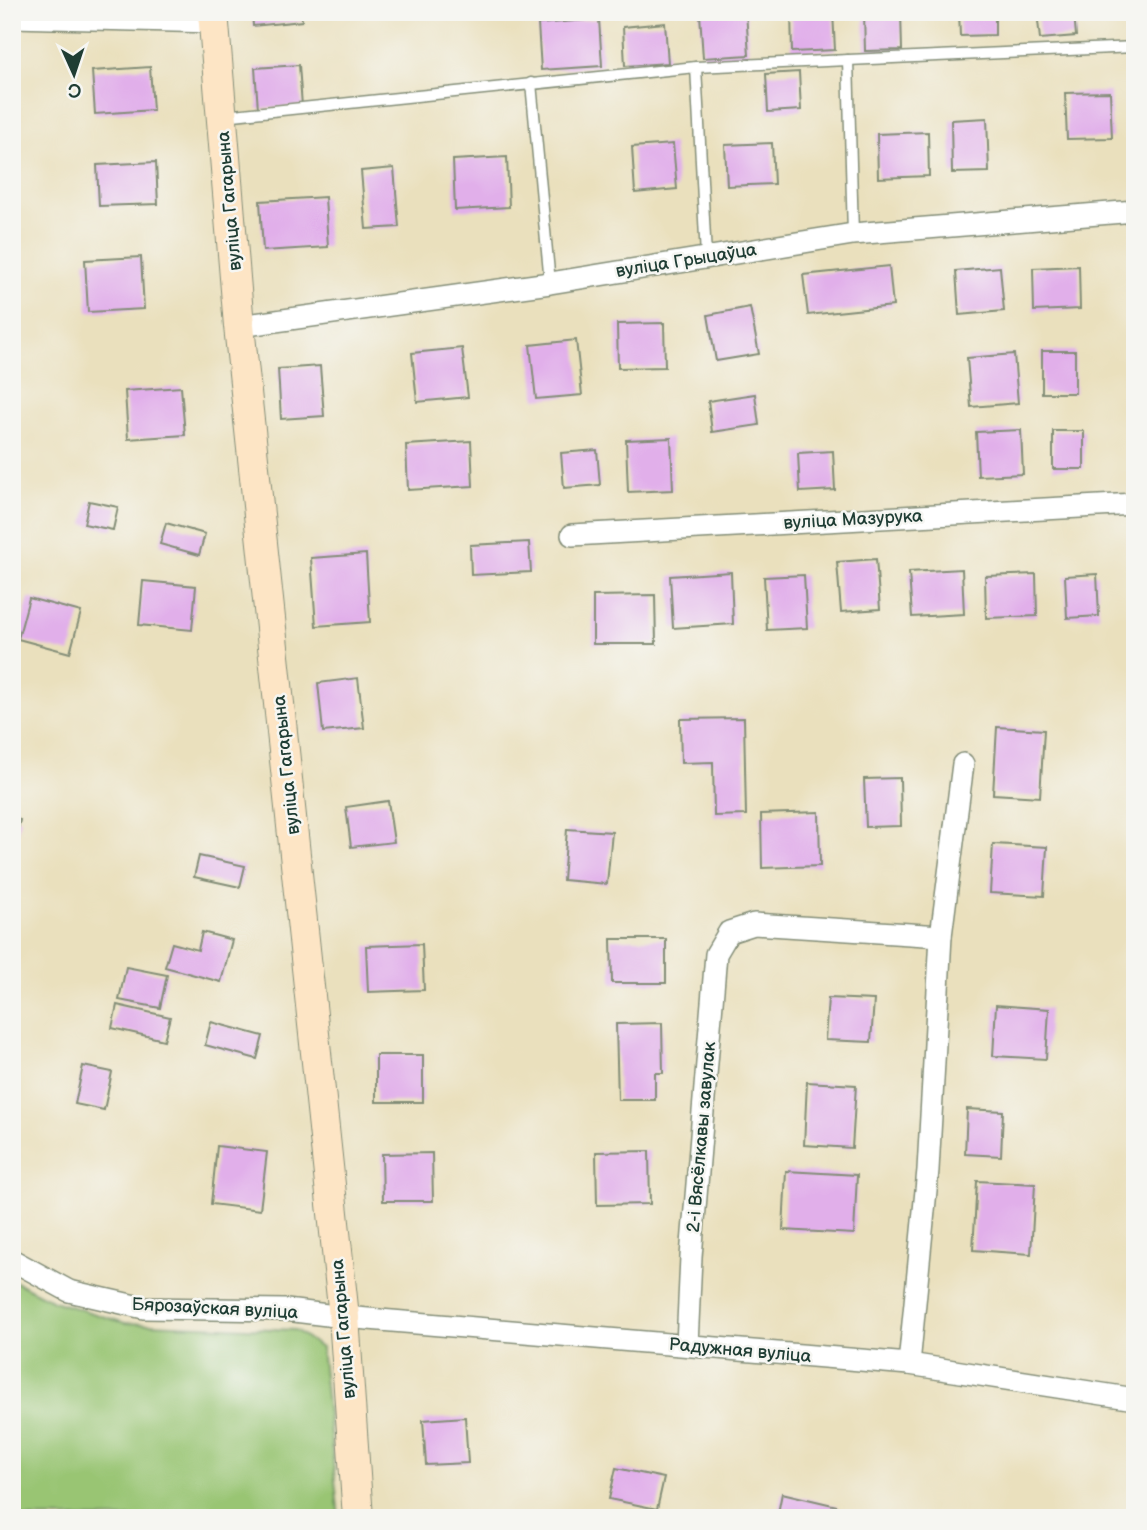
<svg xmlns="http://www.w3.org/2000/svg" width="1147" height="1530" font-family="'Balsamiq Sans',sans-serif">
<rect width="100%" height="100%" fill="#f6f6f2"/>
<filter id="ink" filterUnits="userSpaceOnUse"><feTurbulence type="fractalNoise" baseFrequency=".0143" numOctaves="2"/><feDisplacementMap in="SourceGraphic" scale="14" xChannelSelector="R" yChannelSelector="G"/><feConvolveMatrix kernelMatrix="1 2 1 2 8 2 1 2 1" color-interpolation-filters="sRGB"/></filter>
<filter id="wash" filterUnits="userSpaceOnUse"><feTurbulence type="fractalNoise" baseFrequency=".00686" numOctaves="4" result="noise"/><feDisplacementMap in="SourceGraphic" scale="28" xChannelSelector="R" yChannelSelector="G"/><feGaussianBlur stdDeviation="1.57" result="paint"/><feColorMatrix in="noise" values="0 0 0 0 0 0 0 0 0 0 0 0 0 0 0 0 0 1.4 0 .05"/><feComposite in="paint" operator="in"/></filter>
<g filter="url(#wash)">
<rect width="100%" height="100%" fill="#eae0bd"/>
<polygon fill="#99c573" stroke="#5c8154" stroke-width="2" points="12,1280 53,1301 125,1323 295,1330 321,1348 339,1518 12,1518"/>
<g id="blocks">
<g fill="#e1afea">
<polygon points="252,12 301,12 302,21 253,26"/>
<polygon points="726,12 746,12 749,55 703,58 700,14"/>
<polygon points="791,12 833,12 835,50 792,52"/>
<polygon points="864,12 901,12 902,50 865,51"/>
<polygon points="959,12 995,12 995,35 960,36"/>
<polygon points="1037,12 1074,12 1076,36 1040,39"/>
<polygon points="599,19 602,66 541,70 538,24"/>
<polygon points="665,23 668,63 625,66 623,27"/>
<polygon points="299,65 302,106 258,109 255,68"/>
<polygon points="150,67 153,110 95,114 92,71"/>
<polygon points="799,72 801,110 768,112 766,74"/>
<polygon points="1110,92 1112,138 1067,139 1065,93"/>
<polygon points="987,118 989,172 952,173 951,120"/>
<polygon points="928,132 929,176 878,178 877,134"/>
<polygon points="772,143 774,184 727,186 725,145"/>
<polygon points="673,144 677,189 635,193 632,147"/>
<polygon points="507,157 509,207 455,210 453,160"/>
<polygon points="156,162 158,204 99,206 97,165"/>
<polygon points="394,168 399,227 366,229 361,171"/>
<polygon points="325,197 328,247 263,251 260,201"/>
<polygon points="141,257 144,309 88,312 85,260"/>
<polygon points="889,266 893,306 808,315 803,275"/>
<polygon points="1079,266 1080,309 1034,311 1033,268"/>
<polygon points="1000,267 1004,311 959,315 956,271"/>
<polygon points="750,307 759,354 716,361 708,315"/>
<polygon points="664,323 665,367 618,368 617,324"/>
<polygon points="576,340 582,395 536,399 530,345"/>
<polygon points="462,348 468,397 417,402 412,353"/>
<rect x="1042" y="351" width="33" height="42"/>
<polygon points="1014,354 1018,403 971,407 967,358"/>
<polygon points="320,366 324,416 281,419 278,369"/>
<polygon points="181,387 185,435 128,439 125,391"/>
<polygon points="755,394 759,425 712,432 708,401"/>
<polygon points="1021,430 1023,474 978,476 976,432"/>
<rect x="1053" y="431" width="31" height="38"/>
<polygon points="671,438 673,490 628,492 626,440"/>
<polygon points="471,441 473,486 408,490 406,445"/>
<polygon points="597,450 600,485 564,488 561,453"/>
<polygon points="833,451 835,490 800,492 798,453"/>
<polygon points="89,501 118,507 113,530 84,524"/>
<polygon points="166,523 205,534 199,555 160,544"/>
<polygon points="529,542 531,572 471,575 470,545"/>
<polygon points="366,554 370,622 316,626 311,558"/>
<polygon points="876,559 880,609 841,612 837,562"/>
<polygon points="962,569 964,614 912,617 909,572"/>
<polygon points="731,572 733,624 673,628 670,576"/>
<polygon points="1036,574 1037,616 986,618 985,576"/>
<polygon points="1097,574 1099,616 1067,618 1065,576"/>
<polygon points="804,575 807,628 767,630 764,577"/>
<polygon points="143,581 196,586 192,630 139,625"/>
<polygon points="655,595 656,644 593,644 593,596"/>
<polygon points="29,598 81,612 70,653 18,639"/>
<polygon points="358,678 364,728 323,732 318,683"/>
<polygon points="744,718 746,815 714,816 713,762 681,763 680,719"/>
<polygon points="997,727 1044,730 1040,797 993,794"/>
<polygon points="900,778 901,826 866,827 864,779"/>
<polygon points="388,801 394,842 351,847 346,807"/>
<polygon points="819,812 820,866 762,868 761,814"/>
<polygon points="12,818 20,820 16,839 12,838"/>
<polygon points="567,829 612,832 607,884 563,880"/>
<polygon points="993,844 1047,847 1044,896 990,893"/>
<polygon points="199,856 245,866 240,887 194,877"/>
<polygon points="202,932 232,940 221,982 165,967 172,943 198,950"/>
<polygon points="611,939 666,939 666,983 612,983"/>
<polygon points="422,944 424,990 368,992 366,946"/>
<polygon points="126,967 167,975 160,1008 119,1000"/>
<polygon points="828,998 874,1000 871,1042 825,1040"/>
<polygon points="117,1005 170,1017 164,1040 112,1028"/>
<polygon points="996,1005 1049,1009 1046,1059 993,1056"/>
<polygon points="211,1022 263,1036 257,1059 205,1045"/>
<polygon points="662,1023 663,1073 655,1073 655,1100 618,1100 616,1024"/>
<rect x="376" y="1055" width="47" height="47"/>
<polygon points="83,1066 112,1072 104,1110 75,1104"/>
<polygon points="807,1082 856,1085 852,1148 804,1145"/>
<polygon points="967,1109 1003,1111 1001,1156 965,1154"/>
<polygon points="217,1146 267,1152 260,1210 211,1204"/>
<polygon points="649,1151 650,1204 597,1205 596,1152"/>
<polygon points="432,1153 433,1201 383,1201 382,1154"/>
<polygon points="786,1171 857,1175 854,1234 783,1230"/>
<polygon points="977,1181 1035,1184 1031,1254 973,1250"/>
<polygon points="465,1417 468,1463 426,1465 423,1420"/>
<polygon points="616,1468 664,1478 657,1509 609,1499"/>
<polygon points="782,1493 837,1506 834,1518 777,1518"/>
</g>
</g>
</g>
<g filter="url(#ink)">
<use href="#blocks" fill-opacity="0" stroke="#848e78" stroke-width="2"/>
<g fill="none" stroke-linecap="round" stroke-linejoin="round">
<defs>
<g id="lane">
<polyline points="848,60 853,234"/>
<polyline points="696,67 706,257"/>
<polyline points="531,83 550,283"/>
<polyline points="224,116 696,67 1135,47"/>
</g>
<g id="street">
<polyline points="12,17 214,22"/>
<polyline points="239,326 550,283 853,234 1135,211"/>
<polyline points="572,535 1135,504"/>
<polyline points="12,1260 69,1291 144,1308 286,1310 344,1317 909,1364 1135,1399"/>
<polyline points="687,1345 691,1257 716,954 729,932 754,924 941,936"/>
<polyline points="909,1364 928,1170 941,936 963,764"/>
</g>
<polyline id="secondary" points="213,12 239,326 344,1317 358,1518"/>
</defs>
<use href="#lane" stroke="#848e78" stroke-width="13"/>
<use href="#street" stroke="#848e78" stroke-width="24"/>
<use href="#secondary" stroke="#848e78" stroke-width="32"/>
<use href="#lane" stroke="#fff" stroke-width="10"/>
<use href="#street" stroke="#fff" stroke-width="21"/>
<use href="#secondary" stroke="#fde5c5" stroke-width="30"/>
</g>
</g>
<g text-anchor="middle" stroke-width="5" stroke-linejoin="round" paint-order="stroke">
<g font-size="18" fill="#1f3d34" stroke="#f6f6f2">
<text transform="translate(229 201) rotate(-95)" y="6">вуліца Гагарына</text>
<text transform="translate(686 260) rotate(-9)" y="6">вуліца Грыцаўца</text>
<text transform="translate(853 519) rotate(-3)" y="6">вуліца Мазурука</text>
<text transform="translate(286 765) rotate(-96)" y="6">вуліца Гагарына</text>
<text transform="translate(701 1137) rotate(-85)" y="6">2-і Вясёлкавы завулак</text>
<text transform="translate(215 1308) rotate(3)" y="6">Бярозаўская вуліца</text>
<text transform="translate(343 1329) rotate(-95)" y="6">вуліца Гагарына</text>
<text transform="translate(740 1350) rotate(5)" y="6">Радужная вуліца</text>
</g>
</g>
<rect width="1147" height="1530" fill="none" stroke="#f6f6f2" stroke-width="42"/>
<g transform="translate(74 74) rotate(177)" stroke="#f6f6f2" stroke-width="5" paint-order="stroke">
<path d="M0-5L12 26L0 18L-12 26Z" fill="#1f3d34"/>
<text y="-10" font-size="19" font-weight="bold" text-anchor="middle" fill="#1f3d34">С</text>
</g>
</svg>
